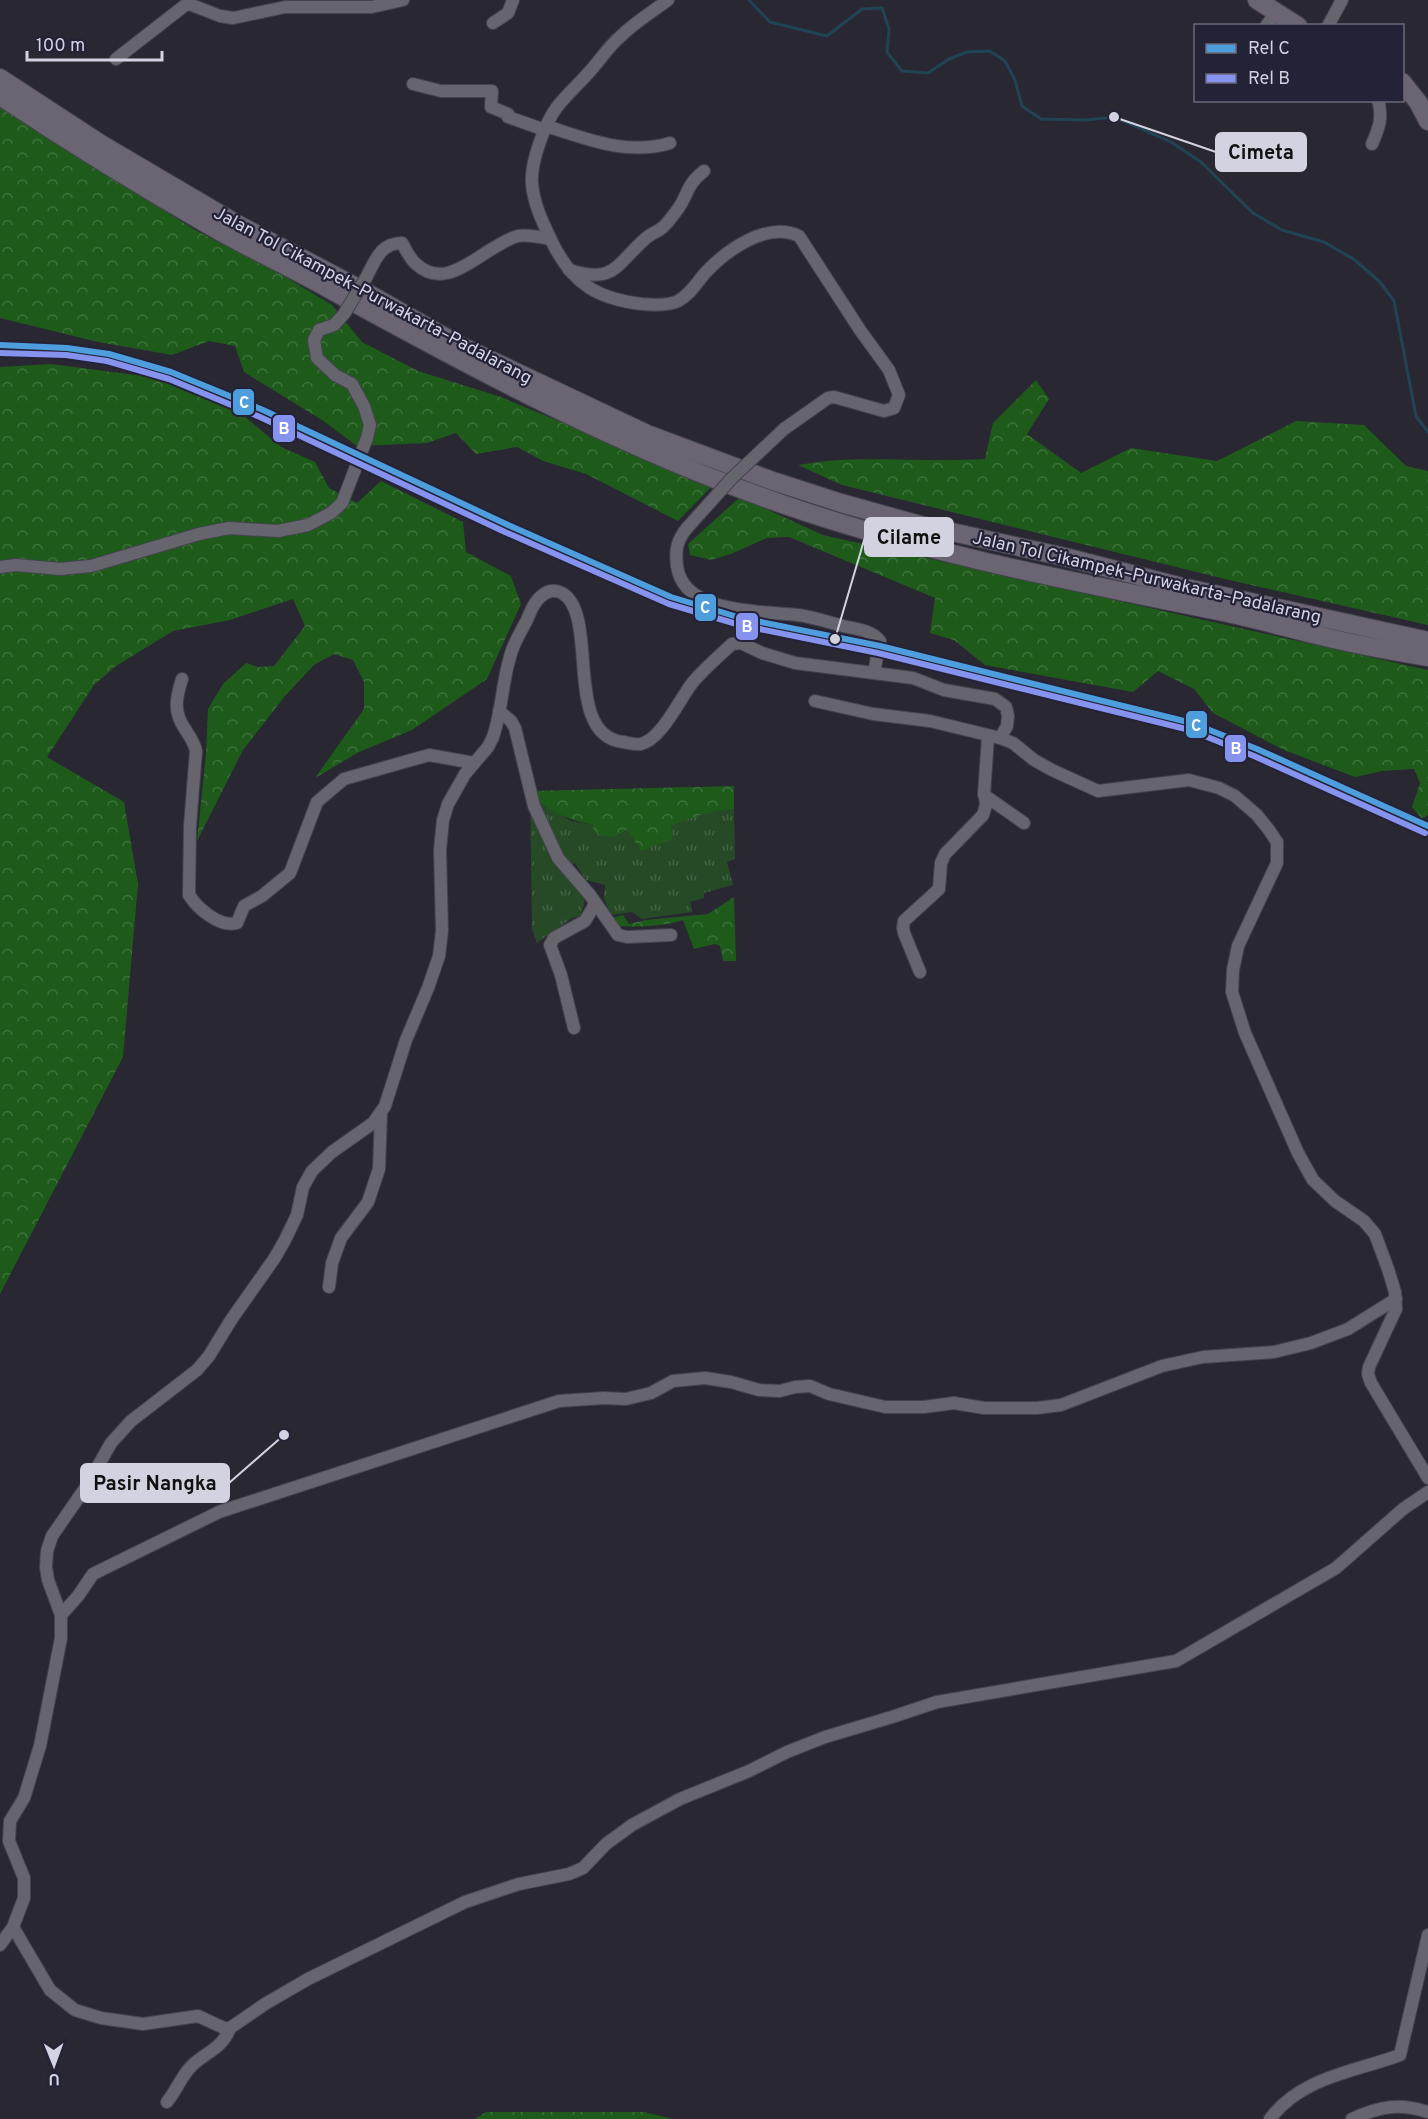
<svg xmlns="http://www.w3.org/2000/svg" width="1428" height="2119" font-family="Overpass,sans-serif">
<defs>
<pattern id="grass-tufts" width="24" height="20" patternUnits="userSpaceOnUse" patternTransform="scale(1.5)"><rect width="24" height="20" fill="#264a25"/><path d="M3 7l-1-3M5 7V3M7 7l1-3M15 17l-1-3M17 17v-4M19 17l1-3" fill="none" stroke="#456344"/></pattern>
<pattern id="forest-crowns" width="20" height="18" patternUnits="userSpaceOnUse" patternTransform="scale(1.5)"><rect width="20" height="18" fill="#1e5b1b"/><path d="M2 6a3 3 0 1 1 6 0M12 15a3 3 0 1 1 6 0" fill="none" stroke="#3e723c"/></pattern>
</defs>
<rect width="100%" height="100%" fill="#282732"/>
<path fill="url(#grass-tufts)" d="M530,791L533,796L571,821L593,825L619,835L627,830L641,851C650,843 660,833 670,826C687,815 714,810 734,809L735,859L727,862L733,885L704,893V898L690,902L692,912L642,919L632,912L611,915L604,899L605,885L586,880L575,863L567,868L585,898L581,916L572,918L537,943L532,929Z"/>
<g fill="url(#forest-crowns)">
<polygon points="0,107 195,230 284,276 332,305 362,342 418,371 501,397 713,485 678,521 586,474 543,461 517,447 476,454 456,433 427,443 357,446 322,420 244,372 235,346 209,341 172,355 98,342 0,318"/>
<polygon points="51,364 158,378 230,404 281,447 315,462 329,488 357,503 381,481 463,522 466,552 511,576 521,604 487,679 412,730 359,752 315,778 364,709 364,682 353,660 334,654 314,665 285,696 243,750 197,841 206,754 208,709 223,684 246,663 258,667 274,666 305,626 293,599 230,620 173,631 116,666 94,685 47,757 124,802 138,884 123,1057 0,1294 0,367"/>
<path d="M1036,380L1049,399L1027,434L1081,473L1131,448L1217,461L1296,421L1364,425L1406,466L1428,471V625L1225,579L842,485L798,465C859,454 923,463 985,459L993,423Z"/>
<polygon points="740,497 823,535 1428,670 1428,815 1422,819 1412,807 1420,783 1414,769 1382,771 1355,777 1284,750 1213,713 1194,689 1158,671 1133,692 985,665 954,640 930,633 935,598 789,537 767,538 731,554 711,560 690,555 688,544"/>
<path d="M734,786V809C712,810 691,817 671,826L672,839L641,851L627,830C613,839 608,838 594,832L593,825C569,820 545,811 530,791Z"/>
<path d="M734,897L736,961H723L720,946L715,944L694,949L683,920C661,927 636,927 614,926L609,919L623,915L629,924L646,920L708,914Z"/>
<polygon points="486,2112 644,2112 673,2119 475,2119"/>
</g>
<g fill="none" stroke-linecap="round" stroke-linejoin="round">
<polyline stroke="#204454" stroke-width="3" points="749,0 770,22 827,36 862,9 882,8 889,29 887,52 902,71 928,73 949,59 967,52 990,51 1005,61 1015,80 1022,106 1041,119 1086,120 1114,117 1171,142 1201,162 1253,213 1282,230 1324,242 1355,260 1380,282 1394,301 1416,416 1428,432"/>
<defs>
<g id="minor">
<path d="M668,0C652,12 635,22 621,36C609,46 601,59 591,70C580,83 567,94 557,107C545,123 530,163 532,184C534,206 544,225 553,244C573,284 598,299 642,304C653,305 668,306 678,301C691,294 697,282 706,272C727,250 767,221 799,236L860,330L889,370L899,395L894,408L884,411L834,397L828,398L784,429"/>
<polyline points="493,23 508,13 513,0"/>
<polyline points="1266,26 1276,12"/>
<polyline points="1328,26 1342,0"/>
<polyline points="116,59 184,6 189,4 220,16 233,18 285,7 372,7 403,0"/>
<polyline points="413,84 441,91 492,91 491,107 508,114 508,117 545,130"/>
<path d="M546,126C587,139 627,156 670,143"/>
<path d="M1372,144C1379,128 1383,118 1378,100"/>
<path d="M569,270C614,284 615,266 644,240C649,234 658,232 663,227C669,222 673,215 678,209C689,193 686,185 704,171"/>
<path d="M366,278C375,261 380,243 402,243C406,250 409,257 415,263C443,290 471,260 497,246C504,242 510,238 518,236C528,234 540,237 550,239"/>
<path d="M687,528C677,540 675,550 677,566C683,614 761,611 798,615C813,617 828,622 843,626C855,629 872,630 880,641L874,673"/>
<polyline points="0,567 16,565 60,569 91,566 199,534 229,528 278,531 308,525 331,513 342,503 367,438 370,425 364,406 352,384 335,375 317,358 314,340 319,330 334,325 344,314"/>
<path d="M182,679C176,698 173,712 185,729C190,737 194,742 196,751L190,826L189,895C197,908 220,928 237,923L244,906L262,896L290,873L317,802L344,779L429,755L474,763"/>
<polyline points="815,701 873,714 930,721 1000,738 1013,743 1034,760 1052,770 1098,791 1189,780 1219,788 1235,796 1257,815 1269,830 1277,842 1277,863 1238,946 1233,970 1232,992 1245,1033 1298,1153 1313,1180 1335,1201 1364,1221 1375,1234 1388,1269 1395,1292 1396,1309 1369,1367 1368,1374 1371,1383 1428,1478"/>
<polyline points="499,711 511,721 515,728 534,806 558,858 590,895 618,935 627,937 671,935"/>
<polyline points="988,737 984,795 1024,823"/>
<polyline points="920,972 904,933 903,928 904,921 939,889 941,863 945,854 983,815 986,805 985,797"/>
<polyline points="574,1028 561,975 550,945 554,938 585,921 595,904"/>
<polyline points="329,1287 332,1263 341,1238 368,1202 379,1169 381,1113"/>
<polyline points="61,1615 78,1596 93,1574 219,1512 559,1401 604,1398 626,1399 651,1393 673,1381 705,1378 731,1382 759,1390 780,1391 795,1387 810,1386 829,1394 885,1407 924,1407 954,1403 984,1408 1037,1408 1061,1405 1162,1366 1203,1357 1274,1352 1311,1343 1348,1329 1396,1299"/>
<polyline points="13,1927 50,1990 75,2010 101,2018 143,2024 198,2016 224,2028 230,2028 265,2004 308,1979 465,1902 519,1884 569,1874 583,1868 606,1844 632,1825 680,1799 749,1771 787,1752 825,1737 892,1717 937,1702 1176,1661 1336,1568 1403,1509 1428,1492"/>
<path d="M0,1945L13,1927L24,1898V1878L9,1841L10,1821L24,1798L40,1746L61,1638V1615L48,1580L46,1567L47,1551L52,1536L88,1484L111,1443L131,1421L197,1370L209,1356L231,1320L274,1259L285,1240L297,1215L303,1187L312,1171L332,1152L373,1123L385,1106L406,1040L428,988L439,956L442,931L440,850L443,820L448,804L465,774L488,747L493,737C502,711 502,683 510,657C513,644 521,631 527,620C531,610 535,600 544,594C550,590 556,590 562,593C600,615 562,735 623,742C629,743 636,745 641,744C662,739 680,698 693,682C705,668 719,656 732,644L741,643L762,653L795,663L913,678L944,690L995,699L1006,707L1008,716L1007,726L1000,738"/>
<path d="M167,2102C175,2092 180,2080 188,2070C201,2053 221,2052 230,2028"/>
<path d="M1270,2119C1301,2077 1354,2072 1400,2055L1428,1935"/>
<path d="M1352,2119C1380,2106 1399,2103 1428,2112"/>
</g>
<g id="highway">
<polyline points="1257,0 1298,26"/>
<polyline points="0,78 101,144 237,224 362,290 461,346 647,434 770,480 841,503 920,525 1065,557 1182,587 1428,641"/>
<polyline points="1402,82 1418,102 1428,121"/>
<path d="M0,96C69,142 140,186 212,227C250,249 290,267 329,289C476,370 625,450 785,505C927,554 1076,582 1223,612C1256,619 1288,628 1321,636C1356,645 1392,651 1428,657"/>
</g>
</defs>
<use href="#minor" stroke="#44434e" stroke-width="14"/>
<use href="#highway" stroke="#44434e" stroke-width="20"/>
<use href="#minor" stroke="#66656e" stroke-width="12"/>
<use href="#highway" stroke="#6b6473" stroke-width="18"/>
<defs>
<g id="minor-bridge">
<polyline points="344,314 366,278"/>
<polyline points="687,528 732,478 784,429"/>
</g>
</defs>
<use href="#minor-bridge" stroke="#44434e" stroke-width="14" stroke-linecap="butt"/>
<use href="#minor-bridge" stroke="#66656e" stroke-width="12"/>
<defs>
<polyline id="rail-1" points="0,345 67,348 109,354 171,372 263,410 508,525 671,597 741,618 880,646 1192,723 1257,749 1428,826"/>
<polyline id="rail-2" points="0,353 66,355 107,361 169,379 260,417 505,532 669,604 740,625 878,653 1190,730 1254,756 1425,833"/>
</defs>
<use href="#rail-1" stroke="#242237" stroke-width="10"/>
<use href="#rail-2" stroke="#242237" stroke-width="10"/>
<use href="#rail-1" stroke="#4e9ede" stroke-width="6"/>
<use href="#rail-2" stroke="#8693ee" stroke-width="6"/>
</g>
<g text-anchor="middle" stroke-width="4.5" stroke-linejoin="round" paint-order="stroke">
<g font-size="18" fill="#d3d2e1" stroke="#242237">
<text transform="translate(373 295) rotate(28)" y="6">Jalan Tol Cikampek–Purwakarta–Padalarang</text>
<text transform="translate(1147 577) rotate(13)" y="6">Jalan Tol Cikampek–Purwakarta–Padalarang</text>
</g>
</g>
<path fill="none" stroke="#d3d2e1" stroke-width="2" d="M1114 117L1216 152M835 639L865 537M284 1435L229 1483"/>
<g fill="#d3d2e1" stroke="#242237" stroke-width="2">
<circle cx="1114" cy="117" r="6"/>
<circle cx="835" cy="639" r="6"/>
<circle cx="284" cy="1435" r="6"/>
</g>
<g fill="#d3d2e1" stroke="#d3d2e1" stroke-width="2">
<rect x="1216" y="133" width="90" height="38" rx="6"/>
<rect x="865" y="518" width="88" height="38" rx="6"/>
<rect x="81" y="1464" width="148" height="38" rx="6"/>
</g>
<g font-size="20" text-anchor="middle" font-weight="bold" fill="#111">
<text x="1261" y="159">Cimeta</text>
<text x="909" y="544">Cilame</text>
<text x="155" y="1490">Pasir Nangka</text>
</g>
<g stroke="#242237" stroke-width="2">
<rect x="232" y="388" width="23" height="28" rx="6" fill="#4e9ede"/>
<rect x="272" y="414" width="24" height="29" rx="6" fill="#8693ee"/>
<rect x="694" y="593" width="23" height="29" rx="6" fill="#4e9ede"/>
<rect x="735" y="612" width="24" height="29" rx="6" fill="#8693ee"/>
<rect x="1185" y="710" width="23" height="29" rx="6" fill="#4e9ede"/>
<rect x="1224" y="734" width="23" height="29" rx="6" fill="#8693ee"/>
</g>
<g font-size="16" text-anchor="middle" font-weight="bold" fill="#fff">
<text x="244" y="408">C</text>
<text x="284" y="434">B</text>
<text x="705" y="613">C</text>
<text x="747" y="632">B</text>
<text x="1196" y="731">C</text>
<text x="1236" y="754">B</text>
</g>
<rect x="1194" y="24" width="210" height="78" fill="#242237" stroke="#6a687b" stroke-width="1.5"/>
<rect x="1206" y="44" width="30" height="9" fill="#4e9ede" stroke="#6a687b" stroke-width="1.5"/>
<text x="1248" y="54" font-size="18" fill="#d3d2e1">Rel C</text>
<rect x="1206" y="74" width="30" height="9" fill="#8693ee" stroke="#6a687b" stroke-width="1.5"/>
<text x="1248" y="84" font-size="18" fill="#d3d2e1">Rel B</text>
<g transform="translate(54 2065) rotate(179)" stroke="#242237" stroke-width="4.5" paint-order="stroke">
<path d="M0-4.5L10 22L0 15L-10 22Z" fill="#d3d2e1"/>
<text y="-9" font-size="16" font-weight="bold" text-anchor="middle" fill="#d3d2e1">U</text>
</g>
<path d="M27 51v9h135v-9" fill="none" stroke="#d3d2e1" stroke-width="3"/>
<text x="36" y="51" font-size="18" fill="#d3d2e1" stroke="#242237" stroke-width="4.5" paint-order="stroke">100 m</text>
</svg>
